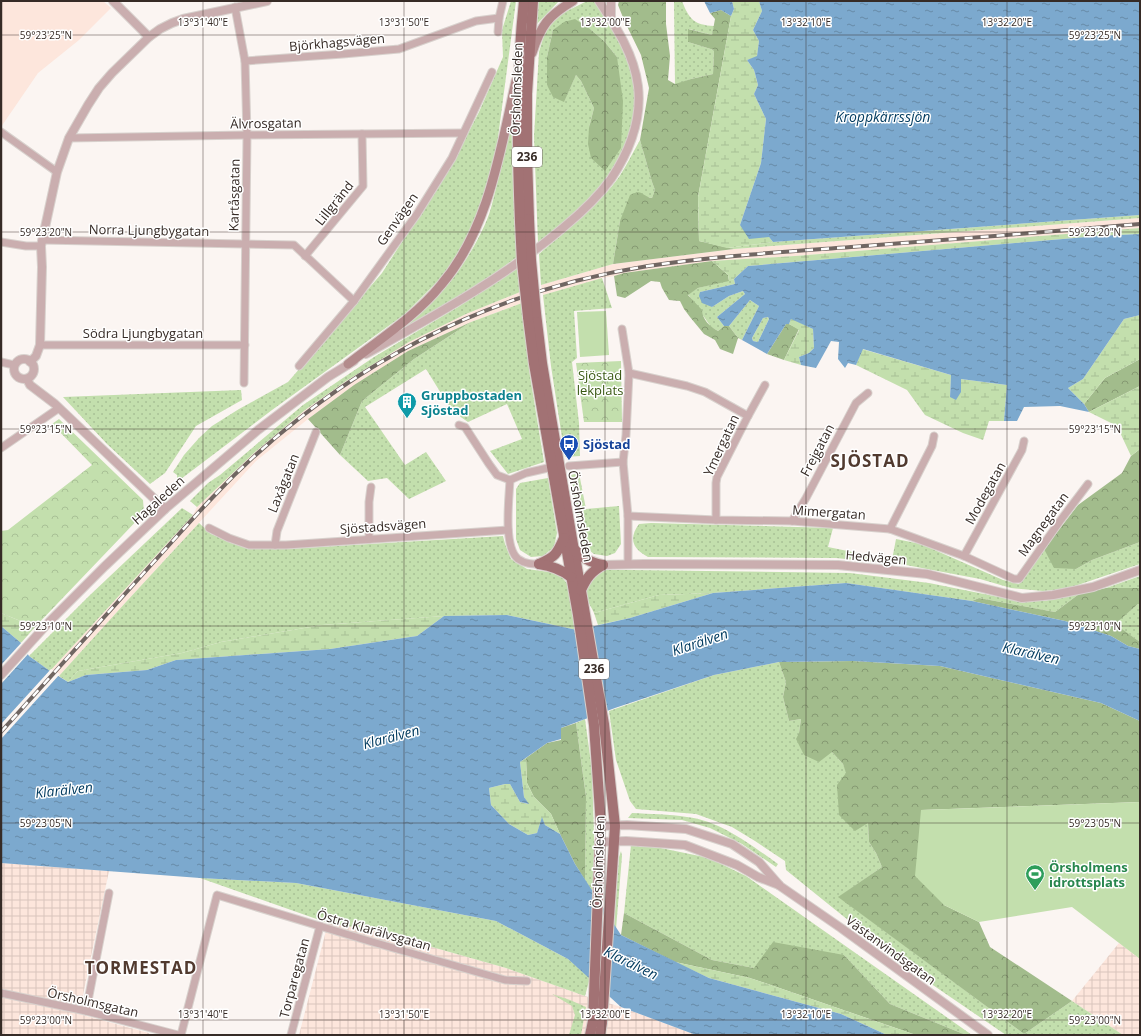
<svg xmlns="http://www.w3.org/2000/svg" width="1141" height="1036" font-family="'Open Sans',sans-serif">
<defs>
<pattern id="industrial-grid" width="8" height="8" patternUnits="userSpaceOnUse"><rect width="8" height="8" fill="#fde6dc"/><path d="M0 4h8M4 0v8" fill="none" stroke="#d9c5bd"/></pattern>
<pattern id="grass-dots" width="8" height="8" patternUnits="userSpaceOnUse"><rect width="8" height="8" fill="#c3dfad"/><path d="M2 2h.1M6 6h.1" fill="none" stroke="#a8c095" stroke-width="1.8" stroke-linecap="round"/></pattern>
<pattern id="forest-crowns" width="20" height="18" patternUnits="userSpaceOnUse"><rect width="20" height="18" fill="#a2bc8c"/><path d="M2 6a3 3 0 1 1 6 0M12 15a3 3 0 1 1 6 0" fill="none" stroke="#859972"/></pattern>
<pattern id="wetland-marsh" width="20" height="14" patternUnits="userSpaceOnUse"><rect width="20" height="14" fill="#c3dfad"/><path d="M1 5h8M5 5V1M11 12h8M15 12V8" fill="none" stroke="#a8c095"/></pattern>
<pattern id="park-crowns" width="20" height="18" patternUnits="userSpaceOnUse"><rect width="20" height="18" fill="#c3dfad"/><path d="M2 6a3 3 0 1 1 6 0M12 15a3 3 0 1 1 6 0" fill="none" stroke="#a8c095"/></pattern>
<pattern id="water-ripples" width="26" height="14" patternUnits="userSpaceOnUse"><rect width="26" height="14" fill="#7ca9ce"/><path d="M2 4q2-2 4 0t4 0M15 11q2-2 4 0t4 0" fill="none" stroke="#668aa7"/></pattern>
</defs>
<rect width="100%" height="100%" fill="#fbf5f2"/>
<g fill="#fde6dc">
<polygon points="1,1 103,1 111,8 79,40 38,73 1,127"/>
<polygon points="1140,218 1140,228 795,256 712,261 624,273 614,276 602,278 543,295 541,285 613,264 734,249"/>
<polygon points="520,292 522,303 471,322 408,351 354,385 308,419 256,461 126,602 59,676 50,671 193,515 197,507 255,452 305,410 346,381 409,342 466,314"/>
</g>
<g fill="url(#industrial-grid)">
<polygon points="1,863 109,871 79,1014 149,1033 149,1035 1,1035"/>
<polygon points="328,923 372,930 506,968 585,996 621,1007 696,1035 299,1035"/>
<polygon points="1119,943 1140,959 1140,1035 1123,1035 1072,1001"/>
</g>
<g fill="url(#grass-dots)" fill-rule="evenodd">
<polygon points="511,1 516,1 497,145 485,195 470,232 459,253 440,279 405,314 272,410 177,482 177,475 173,472 184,455 199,438 212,426 239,409 288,382 382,273 452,164 479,112 503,57 502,30"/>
<polygon points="538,1 559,1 536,25"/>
<path d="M587,1H595L623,44L633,74L636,96L634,119L625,153L605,181L571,217L538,243L534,136L539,52L545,32L557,16ZM590,29L604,41L617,57L589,128L594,108L581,81L576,75L564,101L547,85V57L553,30Z"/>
<path d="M674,1H682C689,19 694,25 714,26L712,35L689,29L688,42L714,50L713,74L691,79L675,85Z"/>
<path d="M511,110L513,184L517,257L481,283L454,300L406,327C424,310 442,293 457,273C469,256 485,229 491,208C500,176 505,143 511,110Z"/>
<path d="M640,140L652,182L655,190L652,198L648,197L620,221L613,264L541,285L539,254C565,232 599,205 619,177C627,165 633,152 640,140Z"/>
<polygon points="1140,215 1140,218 734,249 727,248 773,242"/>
<polygon points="517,268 520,292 466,314 409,342 346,381 305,410 255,452 197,507 190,501 208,483 220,475 303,405 374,357 458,307"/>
<polygon points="602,278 612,308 574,311 577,358 572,362 579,423 580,456 565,457 551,366 543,295"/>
<polygon points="734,279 735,284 700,292 712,307 729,296 743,291 745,294 717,317 724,326 718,331 711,327 688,294 698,288"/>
<polygon points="750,300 759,306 742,340 738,338 729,326"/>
<polygon points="522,303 530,376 544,462 508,474 490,451 522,439 507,404 468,422 452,411 426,369 365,407 405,465 426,452 446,481 409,499 387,478 368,481 340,455 362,401 414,359 471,322"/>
<polygon points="768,317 769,319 758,342 753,341 752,338 763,318"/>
<polygon points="241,390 242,400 196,426 165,473 150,484 107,444 63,397"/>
<polygon points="579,473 586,509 619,506 621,544 615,553 607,556 594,554 585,547 580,534 571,475"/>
<polygon points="548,478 557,533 554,547 543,556 531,557 520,550 516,539 516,489 520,483"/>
<polygon points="182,508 193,515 50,671 29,656 89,596"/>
<polygon points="199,523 211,534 248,548 286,549 503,536 505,544 511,559 527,569 549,572 561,576 569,586 577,630 507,615 444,616 322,625 221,642 182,653 78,671 68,682 59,676 126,602"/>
<path d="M651,523L833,528L828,547L892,560L896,539L921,544L1003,580L1019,584L1044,549L1076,569L1092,560L1140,542V564L1066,589L1043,591L1011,588L980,579L906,565L836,558L648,557C633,549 628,539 639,524Z"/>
<path d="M605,570H629L850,573L929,583L1014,600L1044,601L1079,594L1055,612L979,598L972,601L846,583L713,593L659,595L594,613C592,608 588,603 587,598C583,586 594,574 605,570Z"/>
<polygon points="1140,576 1140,588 1106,588"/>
<polygon points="1138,604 1140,604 1140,642 1114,624"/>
<polygon points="779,662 786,682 783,697 789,721 801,719 799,733 832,752 843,764 868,822 869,842 876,853 882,867 839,897 1024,1034 1072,1001 1123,1035 1006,1035 905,966 786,870 785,861 755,841 732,827 696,814 636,809 630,801 616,760 609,711 714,675"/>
<polygon points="585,719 592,770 594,836 594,894 585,880 586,797 576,723"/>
<path d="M632,813C650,814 669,814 687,817C721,821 751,845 778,864L776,867L742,844L710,828L682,820L628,818Z"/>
<polygon points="631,845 656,847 709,858 746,876 972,1035 966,1035 890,1004 844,955 754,968 712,960 624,913"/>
<polygon points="621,851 622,856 616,929 614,925 619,857"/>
<polygon points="200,878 296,883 496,921 568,959 590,978 585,996 506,968 372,930 328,923"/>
<polygon points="552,994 570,1000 586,1007 581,1035 569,1035 575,1015 572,1006"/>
</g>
<g fill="url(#forest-crowns)">
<path d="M619,1H666V24L670,56L668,80L675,84L691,79L713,74L714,50L688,42V29L712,35L715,19L710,13L721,10L731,16L698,197L699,241L734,249L613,264L620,221L630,195C643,188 641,196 652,198L655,190L652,182L640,140L649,88L641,55L624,20L618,5Z"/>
<polygon points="575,19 590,29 604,41 617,57 623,101 621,148 605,171 591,158 588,144 589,128 594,108 581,81 576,75 564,102 553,97 547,85 547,57 553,30 564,22"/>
<path d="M712,261L728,275L729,281L698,288L688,295L702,310C702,319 710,327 718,331L724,326H729L738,338L733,354L720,349L715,340L704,334L690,317L684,309L680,301L669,300L662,288L660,282L651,281L625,298L617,296L614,276L624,273Z"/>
<polygon points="471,322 414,359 362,401 340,455 308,419 354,385 408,351"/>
<polygon points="786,324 789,324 799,329 784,360 767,354"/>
<polygon points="1140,359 1140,386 1089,412 1084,404 1105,378"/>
<polygon points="1140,449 1140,542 1092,560 1076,569 1054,568 1044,549 1078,505 1122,473 1131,456"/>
<polygon points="1106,588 1140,588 1140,604 1138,604 1115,624 1140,642 1140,649 1128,646 1111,636 1065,621 972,601 979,598 1055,612 1079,594"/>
<polygon points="853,661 940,666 1101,703 1140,721 1140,802 921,810 944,905 979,922 990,947 1072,1001 1024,1034 838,897 882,867 876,853 869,842 868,823 855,831 839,815 837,785 846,773 843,764 832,752 819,762 804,755 796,739 799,733 801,719 789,721 783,697 786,682 779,662"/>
<polygon points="576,723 586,797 585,880 575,864 560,834 551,814 534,797 527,783 526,758 547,743 561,740 561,728"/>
<polygon points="624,913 712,960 754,968 773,942 844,955 890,1004 966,1035 916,1035 750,978 675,962 621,935"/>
</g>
<g fill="url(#wetland-marsh)">
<polygon points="732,1 759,1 762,11 753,30 759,41 757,57 747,60 754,70 758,85 754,94 766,119 761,163 740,225 769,237 773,242 727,248 699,241 698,197 731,16 734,9"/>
<polygon points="1140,228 1140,234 1098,236 748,266 734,279 729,281 728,275 712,261 795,256"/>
<polygon points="1140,315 1140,359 1105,378 1084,404 1068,388 1083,379 1124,319"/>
<polygon points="791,318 813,329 814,348 809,353 799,357 801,365 784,360 799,330 789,324"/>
<polygon points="862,349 951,375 950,397 961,379 1007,385 1004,421 989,421 983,440 963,433 925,415 907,390 856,365"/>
<polygon points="1140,386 1140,449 1131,456 1117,426 1089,412"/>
<polygon points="713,593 630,618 598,625 594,613 659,595"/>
<polygon points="1,613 35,627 21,643 1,626"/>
<polygon points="444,616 417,636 330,649 176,660 147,670 86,675 68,682 78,671 182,653 221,642 322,625"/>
<polygon points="526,758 527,783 534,797 551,814 560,834 545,825 542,818 537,833 528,835 509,824 491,805 489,788 505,784 510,784 520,802 528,804 524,797 520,762"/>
<polygon points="675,962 750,978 916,1035 887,1035 841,1014 709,978"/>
</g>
<g fill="url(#park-crowns)">
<polygon points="621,361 622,422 584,422 576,363"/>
<polygon points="59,419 143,500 144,513 35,627 1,613 1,531 8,530 92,465 52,424"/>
</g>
<g fill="#c3dfad">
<polygon points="606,311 609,355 580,357 577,312"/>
<polygon points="1140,802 1140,959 1072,907 979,922 944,905 915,876 921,810"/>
</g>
<g fill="url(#water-ripples)" fill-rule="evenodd">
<polygon points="704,1 732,1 734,9 731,16 721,10 710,13"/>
<polygon points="759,1 1140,1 1140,215 773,242 769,237 749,239 740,225 761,163 766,119 754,94 758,85 754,70 747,60 757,56 759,41 753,30 762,11"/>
<path d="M1140,234V315L1124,319L1083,379L1068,388L1084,404L1089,412L1060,406L1024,407L1017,421H1004L1007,385L961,379V392L956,400L950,397L951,375L863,349L856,365L848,363L845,368L838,359L839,342L831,341L816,368L801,365L799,357L809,353L814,348L813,329L791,319L789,324H786L767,354L742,340L759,306L750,300L729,326H724L717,317L745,294L743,291L729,296L712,307L702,303L699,296L700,292L735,284L734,279L748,266L1098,236ZM768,317L769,319L758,342L753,341L752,338L763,318Z"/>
<polygon points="846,583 972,601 1065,621 1111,636 1128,646 1140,649 1140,721 1101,703 940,666 853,661 779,662 714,675 615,708 561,728 561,739 547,743 520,762 524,797 529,804 520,802 510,784 505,784 489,788 491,805 509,824 528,835 537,833 542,817 545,825 560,834 575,864 621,935 709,978 841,1014 887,1035 696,1035 621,1007 568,959 496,921 296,883 200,878 1,863 1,626 21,643 29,656 50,671 68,682 86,675 147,670 176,660 330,649 417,636 444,616 507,615 577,630 630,618 713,593"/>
</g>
<g fill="#fbf5f2">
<polygon points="22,642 29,653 1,684 1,665"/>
<polygon points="51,669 60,674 1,739 1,724"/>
</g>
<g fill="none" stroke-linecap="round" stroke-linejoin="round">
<defs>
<g id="minor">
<polyline points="235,7 245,61 247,135 244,383"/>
<polyline points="498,32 499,18 503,1"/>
<polyline points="245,61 343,54 399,49 476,21 499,18"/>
<polyline points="1,132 57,172"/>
<polyline points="69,138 247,135 463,133"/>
<polyline points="42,240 294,245 354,301"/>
<polyline points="1,242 26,246 41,246"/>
<polyline points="305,256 363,186 362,134"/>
<polyline points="622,329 629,373 626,435 623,462 628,516 628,564"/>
<polyline points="40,345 245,345"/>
<polyline points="1,362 14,365"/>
<polyline points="299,366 354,301 417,214 452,158 492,72"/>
<polyline points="629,373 687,386 705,392 748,416"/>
<polyline points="459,425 465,427 489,464 497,475 510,480"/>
<polyline points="1,448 59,408"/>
<polyline points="569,466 623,462"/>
<path d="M510,480C509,499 503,547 518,559C525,564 532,564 539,564"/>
<polyline points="510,480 526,473 548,468"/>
<polyline points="628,516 716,520 792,521 890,529 964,556 1014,579 1019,579 1060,521 1088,484"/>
<polyline points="716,520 716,483 717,477 748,416 765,385"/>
<polyline points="792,521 806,498 856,403 868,393"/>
<polyline points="209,528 229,538 249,545 286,545 508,530"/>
<polyline points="890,529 932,446 934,436"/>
<polyline points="369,539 369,502 371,487"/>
<polyline points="275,545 277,531 316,432"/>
<polyline points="964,556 1022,450 1024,441"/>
<polyline points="1,993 86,1011 178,1035"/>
<polyline points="86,1011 109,893"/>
<polyline points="181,1035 217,895 369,941 505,980 527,981"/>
<polyline points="291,1035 320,926"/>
</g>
<g id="tertiary">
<polyline points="113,1 149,37"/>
<polyline points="611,18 611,1"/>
<path d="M366,354C434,316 504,278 564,227C581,213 598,197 611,179C629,152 642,119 638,86C634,54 616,27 599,1"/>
<circle cx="24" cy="369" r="10"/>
<polyline points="30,362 36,356 40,345 42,267 41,246 57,172 69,138 88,105 99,88 112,73 149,37 160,29 172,23 183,19 267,1"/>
<polyline points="27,379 30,385 55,404 165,509"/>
<polyline points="603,565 644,564 838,565 927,574 1022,598 1053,595 1093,587 1140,570"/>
<polyline points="1,675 50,621 105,566 165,509 258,430 328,377 354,361"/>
<polyline points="601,826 627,825 686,829 732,844 759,862 780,886 841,928 988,1035"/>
<polyline points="600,842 626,841 685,845 737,865 758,877 779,885"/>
</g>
<g id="secondary">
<path d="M532,53C541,25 548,16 573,1"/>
<path d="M348,364C380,339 416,316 441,285C489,229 500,151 516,81"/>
<polyline points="600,842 601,826"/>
</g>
<g id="primary">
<polyline points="529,219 527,156 527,94 533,1"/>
<path d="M520,222C517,148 516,74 524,1"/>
<polyline points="536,313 542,363 551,417 604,724 615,826 602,1023 600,1035"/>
<polyline points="528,317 534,364 578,615 594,725 601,826"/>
<path d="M574,549C583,558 589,562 603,565"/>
<path d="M539,564C555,557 557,554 564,538"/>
<path d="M539,564C552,566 561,569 571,577"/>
<path d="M581,590C587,577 591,572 603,565"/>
<polyline points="590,1035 593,1021 600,842"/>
</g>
</defs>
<use href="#minor" stroke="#d8d1cd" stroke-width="9"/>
<use href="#tertiary" stroke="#d8d1cd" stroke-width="10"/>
<use href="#secondary" stroke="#d8d1cd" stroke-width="11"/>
<use href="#primary" stroke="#d8d1cd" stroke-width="12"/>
<use href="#minor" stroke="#caaeaf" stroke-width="7"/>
<use href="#tertiary" stroke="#caaeaf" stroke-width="8"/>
<use href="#secondary" stroke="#b38b8c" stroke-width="9"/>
<use href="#primary" stroke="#a27274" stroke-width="10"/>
<defs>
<path id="rail" d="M1,732C51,676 101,620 151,565C172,542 192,519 213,497C240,468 270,441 301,417C401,338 521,286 648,266C715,256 783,252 851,247C947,240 1044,232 1140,224"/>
</defs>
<use href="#rail" stroke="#706662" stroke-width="4"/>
<use href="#rail" stroke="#fff" stroke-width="2.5" stroke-dasharray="8" stroke-linecap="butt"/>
<defs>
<g id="primary-bridge">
<polyline points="529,219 531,260 536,313"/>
<polyline points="520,222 522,262 528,317"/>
</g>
</defs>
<use href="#primary-bridge" stroke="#d8d1cd" stroke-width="12" stroke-linecap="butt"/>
<use href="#primary-bridge" stroke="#a27274" stroke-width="10"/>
</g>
<path fill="none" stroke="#362b26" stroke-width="1" stroke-opacity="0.45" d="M2,1V1035M203,1V1035M404,1V1035M605,1V1035M806,1V1035M1007,1V1035M1,35H1140M1,232H1140M1,429H1140M1,626H1140M1,823H1140M1,1020H1140"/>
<defs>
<symbol id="building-pin" viewBox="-11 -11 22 30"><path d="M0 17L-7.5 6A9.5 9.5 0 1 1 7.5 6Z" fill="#0f9aa8" stroke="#fff"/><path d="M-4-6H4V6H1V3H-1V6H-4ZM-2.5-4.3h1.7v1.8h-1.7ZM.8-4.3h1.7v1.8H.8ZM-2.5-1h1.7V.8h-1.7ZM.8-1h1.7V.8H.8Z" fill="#fff"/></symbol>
<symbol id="bus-pin" viewBox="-11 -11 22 30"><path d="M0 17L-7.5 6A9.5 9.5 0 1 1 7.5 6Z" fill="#1a4fb4" stroke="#fff"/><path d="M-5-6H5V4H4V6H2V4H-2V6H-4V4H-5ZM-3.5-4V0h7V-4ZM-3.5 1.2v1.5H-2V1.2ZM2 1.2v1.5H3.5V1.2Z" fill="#fff"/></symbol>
<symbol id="stadium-pin" viewBox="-11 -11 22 30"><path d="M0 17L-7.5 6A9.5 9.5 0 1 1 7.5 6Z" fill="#2e9e5b" stroke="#fff"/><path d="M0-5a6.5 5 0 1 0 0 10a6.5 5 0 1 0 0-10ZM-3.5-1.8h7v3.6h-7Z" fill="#fff"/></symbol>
</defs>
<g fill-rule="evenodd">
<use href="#building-pin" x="396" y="391" width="22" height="30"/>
<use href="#bus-pin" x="558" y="433" width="22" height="30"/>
<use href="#stadium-pin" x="1024" y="863" width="22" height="30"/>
</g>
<g text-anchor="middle" stroke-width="3" stroke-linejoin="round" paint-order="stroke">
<g fill="#fff" stroke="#726b67" stroke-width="1">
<rect x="512" y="147" width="30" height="20" rx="3"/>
<rect x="579" y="659" width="30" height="20" rx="3"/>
</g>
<g font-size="12" font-weight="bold" fill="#362b26">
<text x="527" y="161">236</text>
<text x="594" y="673">236</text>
</g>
<g font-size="13" fill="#362b26" stroke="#fff">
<text transform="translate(337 42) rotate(-5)" y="5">Björkhagsvägen</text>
<text transform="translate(516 89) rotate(-88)" y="5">Örsholmsleden</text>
<text transform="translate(266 123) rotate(-1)" y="5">Älvrosgatan</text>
<text transform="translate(234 195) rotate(-89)" y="5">Kartåsgatan</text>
<text transform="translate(334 203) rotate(-51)" y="5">Lillgränd</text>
<text transform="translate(397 219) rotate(-55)" y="5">Genvägen</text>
<text transform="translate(149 230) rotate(1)" y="5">Norra Ljungbygatan</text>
<text x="143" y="338">Södra Ljungbygatan</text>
<text transform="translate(721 445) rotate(-65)" y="5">Ymergatan</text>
<text transform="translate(817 450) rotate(-62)" y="5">Frejgatan</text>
<text transform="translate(283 483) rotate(-68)" y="5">Laxågatan</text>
<text transform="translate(985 493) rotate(-61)" y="5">Modegatan</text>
<text transform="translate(158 500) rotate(-42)" y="5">Hagaleden</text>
<text transform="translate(829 512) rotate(4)" y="5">Mimergatan</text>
<text transform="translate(581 516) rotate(80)" y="5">Örsholmsleden</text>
<text transform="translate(1043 524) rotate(-54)" y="5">Magnegatan</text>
<text transform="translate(383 526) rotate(-4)" y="5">Sjöstadsvägen</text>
<text transform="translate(876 557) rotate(5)" y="5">Hedvägen</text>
<text transform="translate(598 862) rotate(-88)" y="5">Örsholmsleden</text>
<text transform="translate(374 930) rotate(16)" y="5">Östra Klarälvsgatan</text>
<text transform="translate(891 950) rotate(36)" y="5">Västanvindsgatan</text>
<text transform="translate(294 978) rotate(-75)" y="5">Torparegatan</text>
<text transform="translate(93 1002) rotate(13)" y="5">Örsholmsgatan</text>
</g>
<g font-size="13" fill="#385812" stroke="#fff">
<text x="600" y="380">Sjöstad<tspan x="600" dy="15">lekplats</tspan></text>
</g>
<g font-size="13" font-weight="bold" fill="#0d838f" stroke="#fff" text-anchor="start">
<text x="421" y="400">Gruppbostaden<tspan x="421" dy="15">Sjöstad</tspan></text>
</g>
<g font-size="13" font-weight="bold" fill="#164399" stroke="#fff" text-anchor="start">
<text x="583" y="449">Sjöstad</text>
</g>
<g font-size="13" font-weight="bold" fill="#27864d" stroke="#fff" text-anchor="start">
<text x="1049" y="872">Örsholmens<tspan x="1049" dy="15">idrottsplats</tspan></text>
</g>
<g font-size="14" font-style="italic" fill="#033c60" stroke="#fff">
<text x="883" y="122">Kroppkärrssjön</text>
<text transform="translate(700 642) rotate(-18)" y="5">Klarälven</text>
<text transform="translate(1031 653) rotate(13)" y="5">Klarälven</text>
<text transform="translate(391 737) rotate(-15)" y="5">Klarälven</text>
<text transform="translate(64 790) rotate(-6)" y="5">Klarälven</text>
<text transform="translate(631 963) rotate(26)" y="5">Klarälven</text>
</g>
<g font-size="17" font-weight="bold" letter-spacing="1" fill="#513a2f" stroke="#fff">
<text x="870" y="467">SJÖSTAD</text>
<text x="141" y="974">TORMESTAD</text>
</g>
</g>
<g font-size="10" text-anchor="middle" fill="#362b26" stroke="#fff" stroke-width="3" stroke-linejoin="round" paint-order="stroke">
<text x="203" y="26">13°31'40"E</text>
<text x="404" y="26">13°31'50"E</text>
<text x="605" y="26">13°32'00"E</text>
<text x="806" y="26">13°32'10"E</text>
<text x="1007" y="26">13°32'20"E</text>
<text x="46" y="39">59°23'25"N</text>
<text x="1095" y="39">59°23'25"N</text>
<text x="46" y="236">59°23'20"N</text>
<text x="1095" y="236">59°23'20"N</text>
<text x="46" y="433">59°23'15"N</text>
<text x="1095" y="433">59°23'15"N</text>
<text x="46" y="630">59°23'10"N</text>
<text x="1095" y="630">59°23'10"N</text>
<text x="46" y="827">59°23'05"N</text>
<text x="1095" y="827">59°23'05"N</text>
<text x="203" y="1018">13°31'40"E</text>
<text x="404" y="1018">13°31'50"E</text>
<text x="605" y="1018">13°32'00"E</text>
<text x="806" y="1018">13°32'10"E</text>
<text x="1007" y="1018">13°32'20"E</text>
<text x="46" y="1024">59°23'00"N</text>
<text x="1095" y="1024">59°23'00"N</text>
</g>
<rect width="1141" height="1036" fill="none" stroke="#362b26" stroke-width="4"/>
</svg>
